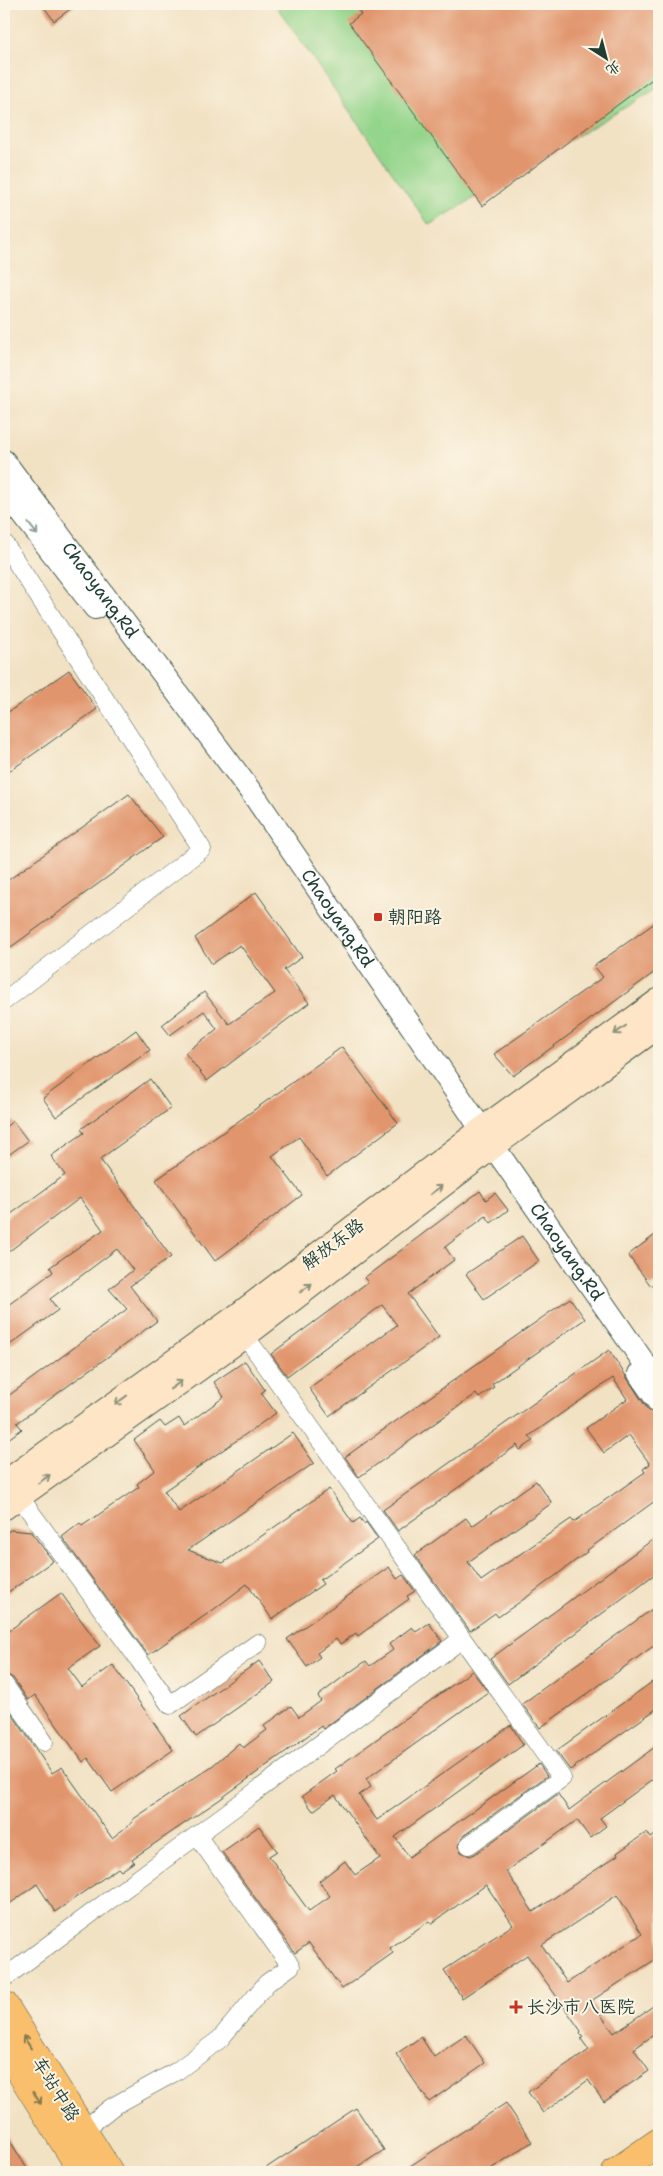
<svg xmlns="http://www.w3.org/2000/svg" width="663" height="2176" font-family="'Shantell Sans','LXGW WenKai TC',sans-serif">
<rect width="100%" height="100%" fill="#fcf5e5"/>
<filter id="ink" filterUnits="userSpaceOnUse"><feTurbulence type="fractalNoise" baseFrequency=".02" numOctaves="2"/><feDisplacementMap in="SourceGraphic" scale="10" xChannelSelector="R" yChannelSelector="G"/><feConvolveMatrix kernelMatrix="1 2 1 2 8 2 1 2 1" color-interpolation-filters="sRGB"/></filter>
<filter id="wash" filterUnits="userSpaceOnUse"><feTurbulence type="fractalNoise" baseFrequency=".0096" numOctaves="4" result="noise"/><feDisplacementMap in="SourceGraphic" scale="20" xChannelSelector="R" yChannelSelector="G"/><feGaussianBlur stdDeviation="1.12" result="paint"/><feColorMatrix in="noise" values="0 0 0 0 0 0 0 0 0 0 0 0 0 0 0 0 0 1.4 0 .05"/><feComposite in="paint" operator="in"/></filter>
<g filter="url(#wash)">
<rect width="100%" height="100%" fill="#f2e2c4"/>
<polygon fill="#94d58c" stroke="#5a8960" points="275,4 659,4 659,87 429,225"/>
<g id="blocks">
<g fill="#e1956d" fill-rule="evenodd">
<polygon points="42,4 77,4 54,21"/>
<polygon points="353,4 659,4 659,74 482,206 349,23 361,14"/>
<polygon points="69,670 97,709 4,775 4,715"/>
<polygon points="129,794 163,837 4,952 4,883"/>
<polygon points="256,892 302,957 284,970 309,1003 207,1081 185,1053 217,1029 204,1011 170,1035 162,1025 204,992 229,1024 275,993 240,945 212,964 195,938"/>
<polygon points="659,920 659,969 513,1076 494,1054 603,977 594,966"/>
<polygon points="136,1030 150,1050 56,1117 43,1098"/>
<polygon points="342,1047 398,1123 327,1176 299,1137 272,1156 302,1195 215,1261 156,1180"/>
<polygon points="150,1079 171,1108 100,1159 171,1257 130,1286 157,1321 17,1423 22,1429 4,1442 4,1399 127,1309 109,1289 133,1270 117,1249 50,1299 58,1310 4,1349 4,1308 53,1272 50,1267 103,1230 80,1198 4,1255 4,1219 65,1175 51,1156 84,1133 81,1129"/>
<polygon points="13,1121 28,1141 4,1158 4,1128"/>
<polygon points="480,1191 486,1200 495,1193 508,1210 491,1223 486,1216 445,1247 454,1260 408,1294 439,1337 329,1416 309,1388 397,1325 382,1305 287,1376 271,1354 368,1282 364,1278"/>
<polygon points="659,1232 659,1280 651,1286 628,1255"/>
<polygon points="522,1236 539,1261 484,1299 466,1274"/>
<polygon points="570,1298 585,1319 492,1384 494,1387 479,1398 476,1394 359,1477 345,1457"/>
<polygon points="609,1350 648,1410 659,1417 659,1498 586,1551 587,1552 527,1597 498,1617 495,1613 470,1631 415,1555 466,1518 472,1526 536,1481 552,1503 468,1562 481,1581 571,1519 574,1522 645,1472 643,1469 650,1464 629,1435 604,1453 586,1428 627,1399 613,1378 529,1436 533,1441 520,1450 517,1445 398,1531 383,1510"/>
<polygon points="245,1361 265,1390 261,1393 276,1413 164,1491 179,1512 293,1433 314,1463 188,1550 223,1563 329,1489 353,1523 360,1518 364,1524 366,1522 378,1539 320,1580 323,1584 272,1619 247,1584 213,1610 148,1655 62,1537 80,1523 82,1526 139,1487 137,1484 155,1470 134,1440 160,1421 165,1427 179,1418 184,1426 224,1397 214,1382"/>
<polygon points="10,1530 31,1532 53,1561 4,1595 4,1535"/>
<polygon points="659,1535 659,1571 508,1684 490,1659"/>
<polygon points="389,1567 397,1579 403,1575 415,1591 407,1596 409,1599 358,1636 356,1633 340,1644 336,1639 317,1653 320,1657 307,1667 287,1639"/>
<polygon points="61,1593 100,1646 68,1668 82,1687 113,1665 173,1750 112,1792 88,1758 83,1762 35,1695 28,1700 13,1678 4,1673 4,1634"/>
<polygon points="659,1604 659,1642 540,1728 522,1704"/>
<polygon points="429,1623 442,1641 323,1729 321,1726 219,1800 132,1859 134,1862 121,1871 118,1868 55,1912 37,1884 4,1908 4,1702 52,1773 62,1767 112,1838 133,1822 132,1820 212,1766 239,1743 243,1748 267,1730 264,1726 291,1706 299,1717 321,1701 318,1696 343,1677 366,1661 370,1666 393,1650 389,1644 412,1627 416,1632"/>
<polygon points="259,1661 274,1682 196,1737 181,1716"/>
<path d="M472,1671L488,1692L366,1779L371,1787L359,1795L377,1820L511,1725L523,1745L395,1837L409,1857L539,1764L547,1776L463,1836L458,1846L461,1852L470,1856L475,1854L558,1794L569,1810L659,1744V1775L600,1818L606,1826L590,1838L577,1820L506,1871L533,1912L618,1855L617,1853L647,1832L651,1838L659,1832V1957L591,2001L614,2033L659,2002V2031L634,2049L649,2071L604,2102L588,2080L543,2113L528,2092L589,2050L581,2039L583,2037L580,2033L581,2031L527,1955L462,1998L444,1970L513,1925L486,1885L431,1924L429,1921L390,1948L393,1953L342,1989L309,1943L295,1953L222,1852L259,1826L277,1851L269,1856L309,1911L330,1896L319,1881L345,1861L355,1875L380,1858L335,1795L313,1811L302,1796L337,1771L335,1769ZM617,1895L642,1934L567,1983L542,1945Z"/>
<polygon points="659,1677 659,1707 570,1770 556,1751"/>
<polygon points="466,2035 485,2063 429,2102 396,2054 421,2037 434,2057"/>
<polygon points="506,2103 532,2142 486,2172 401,2172"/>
<polygon points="356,2108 384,2150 350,2172 260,2172"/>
<polygon points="4,2131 29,2172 4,2172"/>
</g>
</g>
</g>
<g filter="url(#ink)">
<use href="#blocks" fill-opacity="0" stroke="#3f564a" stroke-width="1"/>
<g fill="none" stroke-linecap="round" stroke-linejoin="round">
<defs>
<g id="minor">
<polyline points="4,543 202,849 4,1001"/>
<polyline points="238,1326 562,1778 469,1845"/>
<polyline points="13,1488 139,1660 170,1705 258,1643"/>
<polyline points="4,1684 44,1742"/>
<polyline points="4,1978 462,1639"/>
<polyline points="76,2136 112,2107 177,2071 220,2039 267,1983 291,1966 203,1844"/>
</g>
<g id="tertiary">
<path id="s1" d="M4,461L257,800L482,1130L659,1384"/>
<polyline points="4,490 95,608"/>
<polyline points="639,1374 659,1403"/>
</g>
<g id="secondary">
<polyline points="4,1484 234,1319 482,1130 659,1001"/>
<polyline points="4,1507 245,1335 494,1145 659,1025"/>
</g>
<g id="primary">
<polyline points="4,2005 109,2172"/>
<polyline points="4,2046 83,2172"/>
<polyline points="616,2172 659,2142"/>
</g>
</defs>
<use href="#minor" stroke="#3f564a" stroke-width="19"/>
<use href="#tertiary" stroke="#3f564a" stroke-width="24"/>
<use href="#secondary" stroke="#3f564a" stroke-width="27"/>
<use href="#primary" stroke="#3f564a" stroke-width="29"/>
<use href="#minor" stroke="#fff" stroke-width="18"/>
<use href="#tertiary" stroke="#fff" stroke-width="22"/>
<use href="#secondary" stroke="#fde5c5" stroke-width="25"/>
<use href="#primary" stroke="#f9bf6d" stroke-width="28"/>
</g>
<defs><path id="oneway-shaft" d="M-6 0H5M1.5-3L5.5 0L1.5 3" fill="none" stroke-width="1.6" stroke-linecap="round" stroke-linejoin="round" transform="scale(1.25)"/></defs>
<use stroke="#8f9e9a" href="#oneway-shaft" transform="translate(33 529) rotate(52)"/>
<g stroke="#8e917c">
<use href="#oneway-shaft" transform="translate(620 1030) rotate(144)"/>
<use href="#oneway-shaft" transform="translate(436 1190) rotate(-37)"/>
<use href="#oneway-shaft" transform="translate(306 1288) rotate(-37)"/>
<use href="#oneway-shaft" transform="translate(176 1385) rotate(-36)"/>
<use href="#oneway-shaft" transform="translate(121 1400) rotate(144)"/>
<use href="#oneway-shaft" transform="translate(44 1479) rotate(-36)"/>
</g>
<g stroke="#81784e">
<use href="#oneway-shaft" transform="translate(27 2042) rotate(-122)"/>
<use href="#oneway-shaft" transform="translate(37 2098) rotate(57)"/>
</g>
</g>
<g fill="#c8321e" stroke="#fcf5e5" stroke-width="2">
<rect x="373" y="912" width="10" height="10" rx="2.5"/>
<path d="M513.5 1999.5h5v5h5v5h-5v5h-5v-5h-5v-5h5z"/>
</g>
<g text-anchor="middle" stroke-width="4" stroke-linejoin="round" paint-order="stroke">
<g font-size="18" fill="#1f3d34" stroke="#fcf5e5">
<text dy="6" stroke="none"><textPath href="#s1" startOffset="161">Chaoyang.Rd</textPath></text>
<text dy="6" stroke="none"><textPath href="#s1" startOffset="566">Chaoyang.Rd</textPath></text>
<text transform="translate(333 1244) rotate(-37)" y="6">解放东路</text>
<text dy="6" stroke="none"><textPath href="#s1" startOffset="971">Chaoyang.Rd</textPath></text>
<text transform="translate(56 2089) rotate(58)" y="6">车站中路</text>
</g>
<g font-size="18" fill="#1f3d34" stroke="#fcf5e5" text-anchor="start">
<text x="388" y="923">朝阳路</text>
<text x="527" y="2013">长沙市八医院</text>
</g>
</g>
<rect width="663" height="2176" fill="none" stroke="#fcf5e5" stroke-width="20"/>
<g transform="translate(606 58) rotate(144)" stroke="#fcf5e5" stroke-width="4" paint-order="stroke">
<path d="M0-4L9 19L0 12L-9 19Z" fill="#1f3d34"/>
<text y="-8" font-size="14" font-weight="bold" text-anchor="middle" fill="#1f3d34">北</text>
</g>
</svg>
